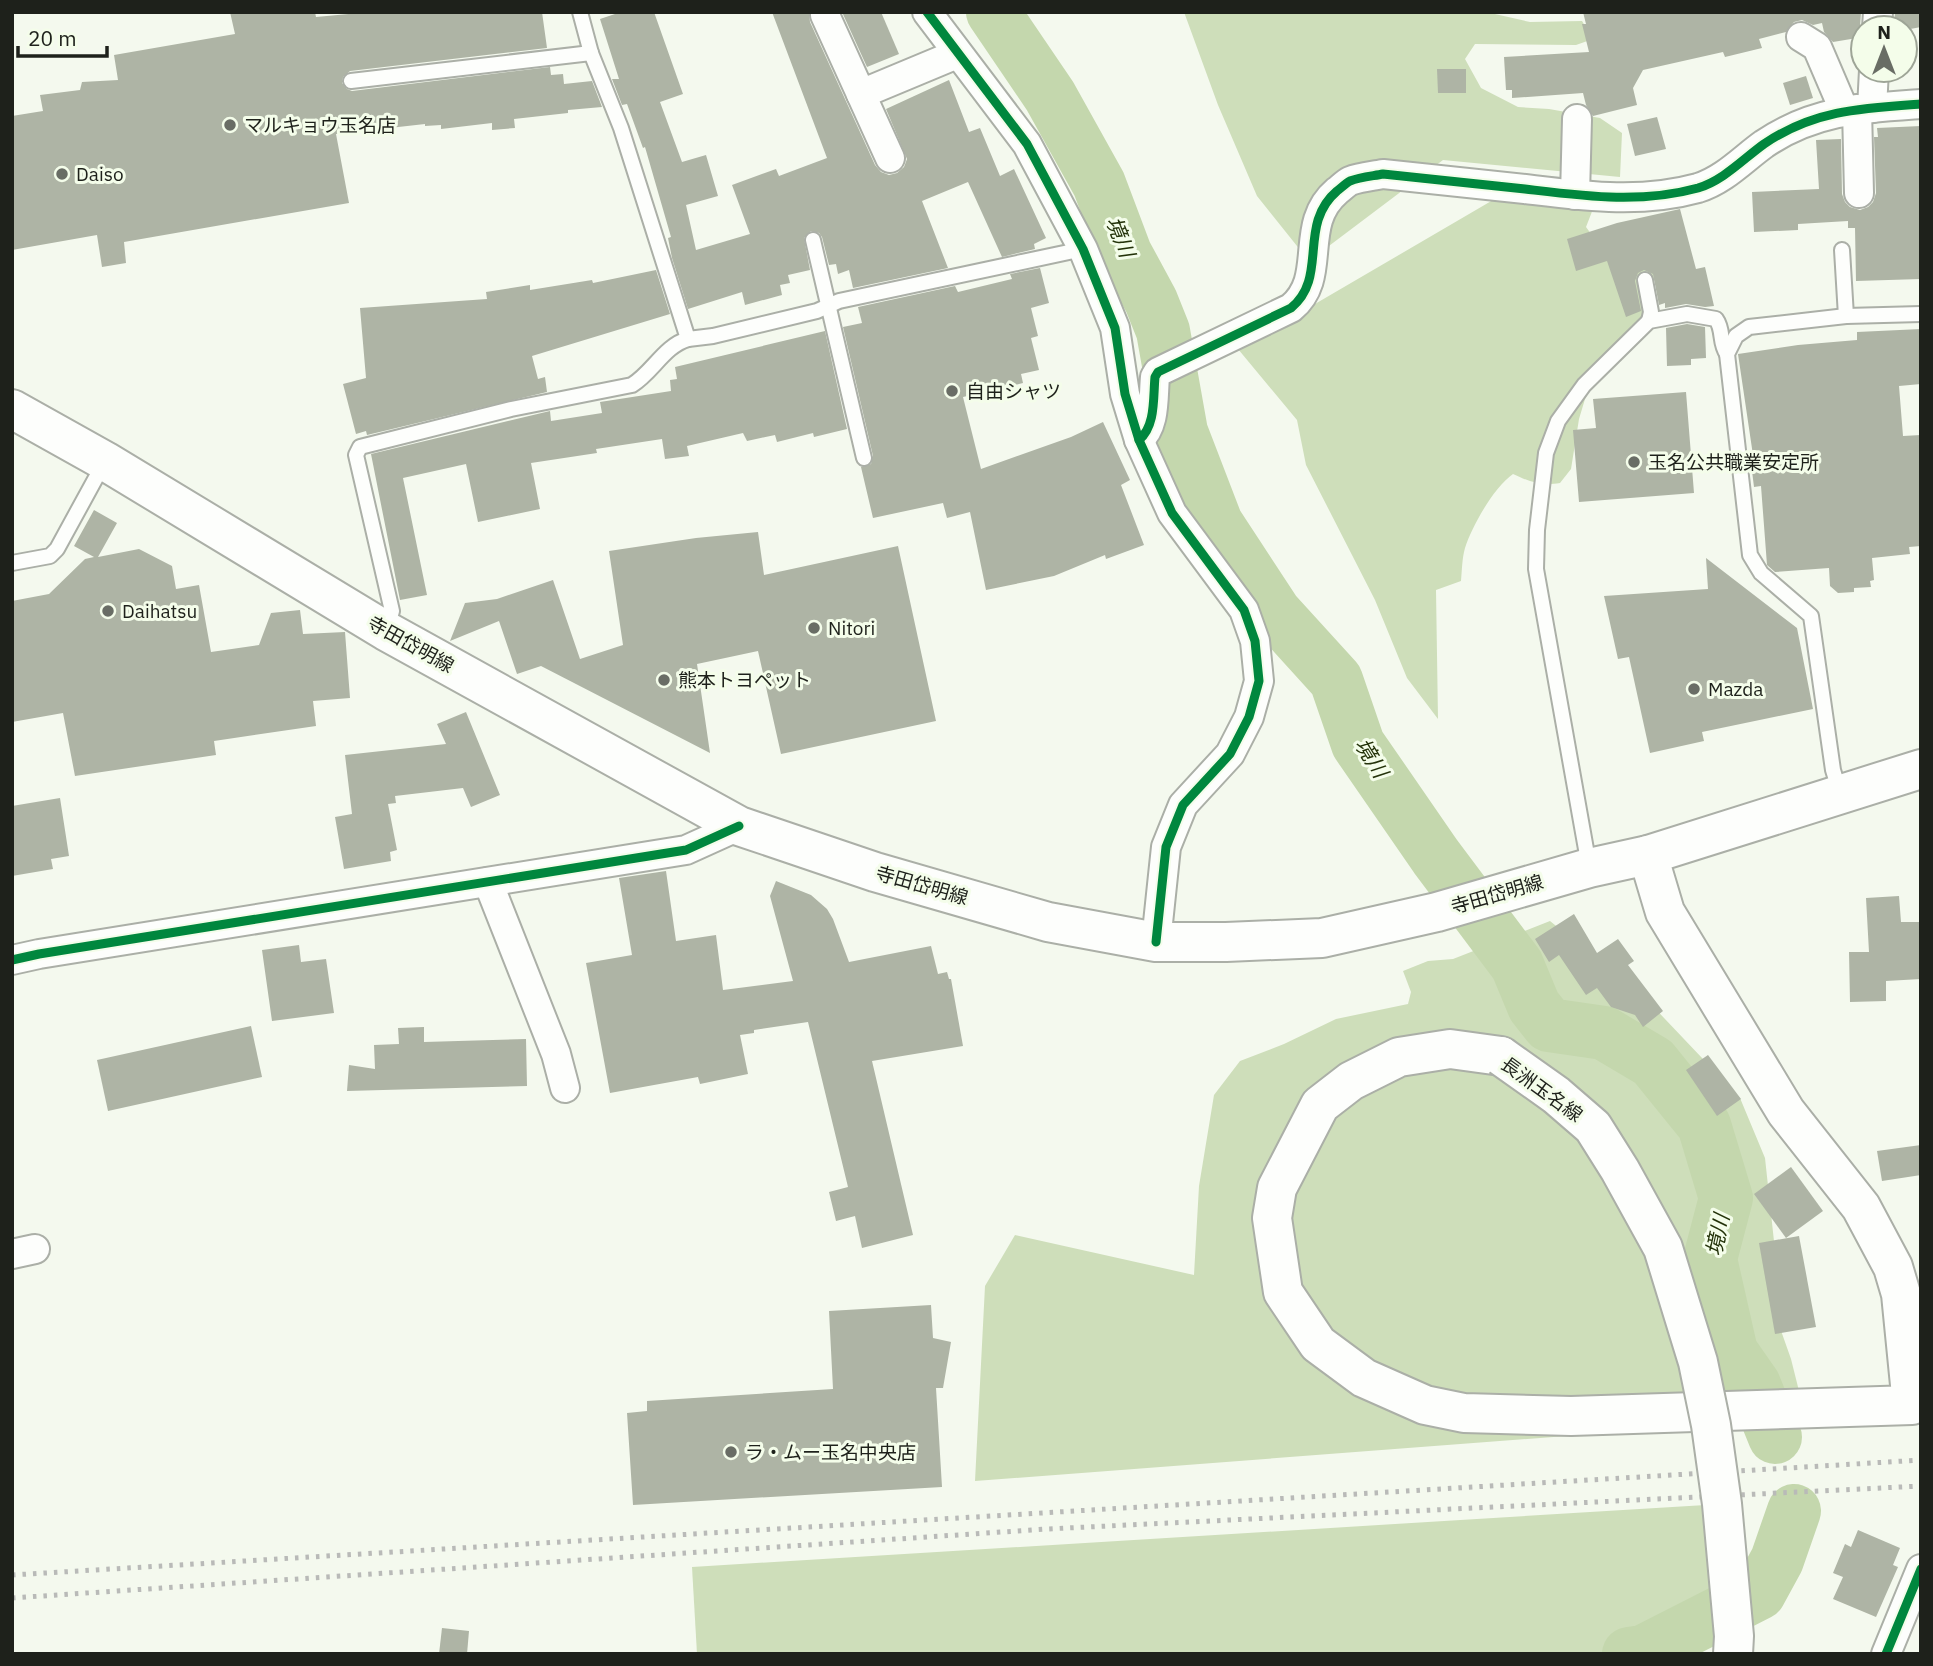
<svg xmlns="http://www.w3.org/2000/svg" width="1933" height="1666" font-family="'IBM Plex Sans','Noto Sans JP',sans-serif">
<rect width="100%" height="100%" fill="#f4f9ee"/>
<g fill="#cedeba">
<polygon points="1184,12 1486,12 1530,22 1582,21 1593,39 1576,45 1475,44 1465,59 1481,88 1518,107 1549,109 1600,118 1622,133 1620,177 1443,160 1309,261 1257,196 1218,105"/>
<path d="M1493,200L1593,209L1586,227L1594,238L1669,273L1652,282L1644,320L1597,374L1585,399L1579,419L1571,469L1560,483C1541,486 1530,482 1513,474C1494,487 1472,526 1465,548C1462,558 1462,571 1461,581L1436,590L1438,719L1407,678L1375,600L1306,465L1297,420L1238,349Z"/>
<polygon points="1550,921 1646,999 1740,1098 1765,1158 1777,1269 1779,1325 1791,1359 1803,1407 1711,1425 975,1481 985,1286 1015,1235 1194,1275 1199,1186 1214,1095 1240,1061 1284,1044 1336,1019 1408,1004 1411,992 1403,971 1428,961 1453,959"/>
<polygon points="1722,1504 1759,1606 1643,1652 697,1654 692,1567"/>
</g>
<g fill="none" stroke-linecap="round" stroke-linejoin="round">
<g stroke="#c4d7ad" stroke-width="54">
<polyline points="993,12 1050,96 1099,184 1125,253 1151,301 1163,331 1181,432 1216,523 1275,613 1336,680 1358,744 1436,857 1517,965 1534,1006 1549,1025 1604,1033 1653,1062 1704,1125 1726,1198 1710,1259 1731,1352 1754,1385 1775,1437"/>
<polyline points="1629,1654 1643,1652 1759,1593 1777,1560 1794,1511"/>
</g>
</g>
<g fill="#aeb4a5">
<polygon points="230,12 315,12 316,17 370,12 542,12 547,48 350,71 343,77 342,83 347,89 352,91 550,67 551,75 563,74 564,84 592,81 602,107 568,110 568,113 514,119 515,128 492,130 492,123 441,129 441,125 425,126 425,124 336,134 349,203 124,242 126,263 102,267 97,235 12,250 12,116 43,111 40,95 80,90 82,82 118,80 114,55 235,34"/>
<polygon points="621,12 654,12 683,94 660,102 682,162 706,155 718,196 686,205 696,250 750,234 732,185 776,169 779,176 827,158 772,12 809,12 810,22 875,165 881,172 889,175 897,173 904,167 907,159 886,109 949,80 969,132 980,128 1000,176 1014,169 1046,238 1034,244 1035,249 1002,257 968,182 922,201 948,268 853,288 849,270 838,274 836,264 829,265 822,237 819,233 811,231 804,238 810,270 788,275 790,283 780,285 782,295 745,305 742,292 688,309 672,258 668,238 671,237 645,147 643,148 627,104 622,105 612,79 619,79 600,19"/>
<polygon points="842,12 881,12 899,54 867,67"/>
<polygon points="1583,12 1861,12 1860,27 1863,37 1833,42 1824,32 1822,23 1813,25 1802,20 1794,22 1786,32 1759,39 1762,48 1725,57 1723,52 1643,70 1633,88 1637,105 1593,116 1586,105 1583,93 1512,98 1512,90 1506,90 1504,57 1589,52 1582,24 1586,24"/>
<polygon points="1895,12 1921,12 1921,27 1905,30 1905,28 1894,28"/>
<polygon points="1437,69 1466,69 1466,93 1438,93"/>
<polygon points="1806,76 1813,98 1790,105 1783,83"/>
<polygon points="1657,117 1666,149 1635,156 1627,124"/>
<polygon points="1921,126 1921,279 1856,281 1855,228 1848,228 1848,221 1798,224 1798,230 1754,232 1752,192 1819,189 1816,140 1841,139 1842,194 1845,202 1850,207 1860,210 1868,207 1873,202 1876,193 1874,137 1878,137 1877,128"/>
<polygon points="1680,209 1696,269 1705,267 1714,306 1705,307 1686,304 1665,308 1665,303 1659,305 1653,274 1644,270 1638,273 1635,281 1641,311 1626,317 1607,261 1576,271 1567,239 1617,223"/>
<polygon points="1040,268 1049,303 1031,308 1038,336 1031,338 1039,370 1021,374 1023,383 963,397 981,469 1071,437 1103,422 1130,480 1121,485 1144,545 1106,559 1105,555 1054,576 986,590 970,512 947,518 943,503 873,518 861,467 871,464 873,456 843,327 862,323 858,307 955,286 958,292 1012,279 1010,274"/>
<polygon points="656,270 670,314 532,356 538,379 545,377 547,392 367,435 366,431 356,434 343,384 366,378 360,308 487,299 486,292 530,285 530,290 592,280 593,283"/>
<polygon points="1687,324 1705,327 1706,358 1691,359 1691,365 1667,366 1666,328"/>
<polygon points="1921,329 1921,384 1899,386 1903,436 1921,435 1921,546 1909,547 1910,554 1872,558 1874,580 1870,581 1871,587 1854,588 1854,592 1838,593 1830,586 1829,568 1775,572 1767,565 1761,486 1754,487 1751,463 1754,462 1738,354 1798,345 1857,340 1857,332"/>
<polygon points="825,331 847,429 814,437 813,433 777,442 775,435 747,441 743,433 687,446 689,456 665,459 662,439 596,449 597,453 531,463 540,509 478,522 466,464 403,478 427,595 400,600 371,454 550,411 551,421 602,413 600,402 671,391 670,380 677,379 675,367"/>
<polygon points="1686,392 1694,493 1579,502 1573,430 1596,428 1593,399"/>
<polygon points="94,510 117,523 98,557 139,549 172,566 176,589 199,585 211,652 259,645 271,613 300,610 303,634 345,632 350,698 313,701 316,726 214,741 216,755 75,776 63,713 12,722 12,601 49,594 85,559 94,557 74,546"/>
<polygon points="758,532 764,575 898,546 936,721 781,754 758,651 697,664 710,753 541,666 517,674 499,621 450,641 465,603 497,599 553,580 580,659 623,645 609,551 696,538"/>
<polygon points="1706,558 1797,628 1813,709 1702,732 1704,741 1650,753 1629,657 1618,659 1604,596 1708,589"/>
<polygon points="466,712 500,795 471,807 463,788 395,796 396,803 388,804 397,850 390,852 391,861 344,869 335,817 352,814 345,755 446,744 437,724"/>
<polygon points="60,798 69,856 51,859 53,869 12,876 12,806"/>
<polygon points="666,871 676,941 716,935 723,990 793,981 770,896 776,881 811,895 827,909 833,919 849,962 931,946 938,974 947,972 949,979 951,979 963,1046 872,1061 913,1235 862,1248 855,1216 836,1221 829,1192 848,1187 808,1022 754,1030 754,1033 740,1035 748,1074 700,1084 698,1077 610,1093 586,963 632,955 619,878"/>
<polygon points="1899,896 1901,922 1921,922 1921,979 1886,981 1886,1001 1850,1002 1849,952 1869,952 1866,898"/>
<polygon points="1574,914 1597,953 1618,939 1634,961 1628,965 1663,1011 1643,1027 1635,1015 1611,1007 1597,988 1586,995 1559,955 1549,962 1535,939"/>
<polygon points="299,945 301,962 326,959 334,1013 272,1021 262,950"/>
<polygon points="251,1026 262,1077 108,1111 97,1060"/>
<polygon points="424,1027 424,1042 526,1039 527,1086 347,1091 349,1065 375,1069 374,1045 399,1044 398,1028"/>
<polygon points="1708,1055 1741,1099 1717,1116 1686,1070"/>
<polygon points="1921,1145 1921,1175 1882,1181 1877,1151"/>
<polygon points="1791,1167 1823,1211 1786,1238 1754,1194"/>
<polygon points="1799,1236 1816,1327 1775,1334 1759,1243"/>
<polygon points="931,1305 933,1338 951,1342 943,1388 936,1388 942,1487 633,1505 627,1413 647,1411 647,1401 833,1389 829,1311"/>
<polygon points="1858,1530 1900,1548 1893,1565 1898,1567 1876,1617 1833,1599 1843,1577 1833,1573 1845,1544 1851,1547"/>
<polygon points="442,1628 469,1631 467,1654 439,1654"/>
</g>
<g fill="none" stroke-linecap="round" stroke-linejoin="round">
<defs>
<g id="service">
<polyline points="351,81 591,53"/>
<polyline points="813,240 864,458"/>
<polyline points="1842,250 1846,316"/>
<polyline points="1645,280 1651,312 1649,321"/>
<polyline points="688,339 713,336 817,311 839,301 1083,249"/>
<polyline points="12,563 50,556 57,549 104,463"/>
<path d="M387,628L392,611L356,455L360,447L511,409L632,385C653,372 664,346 688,339L621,128L591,53L580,12"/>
<polyline points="1840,793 1833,770 1811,616 1761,573 1750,555 1727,354 1736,336 1749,327 1846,316 1921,314"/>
<path d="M1589,866L1536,569L1537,530L1546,453L1558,421L1584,385L1649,321L1687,314L1716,319C1724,330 1719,343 1727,354"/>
</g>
<g id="minor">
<polyline points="927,12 1027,144 1083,249 1115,328 1125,394 1139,440 1172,513 1244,610 1255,641 1259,681 1249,717 1230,754 1183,805 1166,847 1156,942"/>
<polyline points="825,15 890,158"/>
<polyline points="1877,28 1878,12"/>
<polyline points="1801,37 1817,47 1844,110"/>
<polyline points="861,94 957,54"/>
<polyline points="1872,108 1874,70"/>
<polyline points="1857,109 1859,193"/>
<polyline points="1575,195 1577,119"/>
<path d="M1139,440C1156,426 1153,397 1155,377L1158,372L1291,308C1329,277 1297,225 1337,191C1341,188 1346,183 1350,181C1360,177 1373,176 1383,174C1430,179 1477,184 1525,189C1584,196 1640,204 1698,188C1724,180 1743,159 1764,144C1814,110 1863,108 1921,104"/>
<polyline points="488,882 556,1054 565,1088"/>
<polyline points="12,960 39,954 686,850 739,826"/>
<polyline points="12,1254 35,1249"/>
<polyline points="1886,1654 1921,1569"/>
</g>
<g id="secondary">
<polyline points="12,409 105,461 386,631 739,826 875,872 1048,922 1156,942 1226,942 1322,938 1437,912 1589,868 1648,855 1921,769"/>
<polyline points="1501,1056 1450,1049 1399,1057 1351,1081 1320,1105 1277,1188 1272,1218 1283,1292 1318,1344 1364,1378 1425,1405 1464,1413 1571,1416 1912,1405 1901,1294 1893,1267 1861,1207 1786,1112 1665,912 1648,855"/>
</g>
</defs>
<use href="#service" stroke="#abafa7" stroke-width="18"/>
<use href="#minor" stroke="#abafa7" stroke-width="32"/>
<use href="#secondary" stroke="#abafa7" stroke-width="42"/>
<use href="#service" stroke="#fdfefc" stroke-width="14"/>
<use href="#minor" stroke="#fdfefc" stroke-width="28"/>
<use href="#secondary" stroke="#fdfefc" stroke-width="38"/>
<g stroke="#b9bab8" stroke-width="5" stroke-dasharray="3.5 7" stroke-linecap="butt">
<polyline points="12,1575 1921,1460"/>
<polyline points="12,1598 1047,1529 1921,1486"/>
</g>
<defs>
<polyline id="secondary-bridge" points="1501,1056 1556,1095 1593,1127 1620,1170 1663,1248 1698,1362 1711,1425 1722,1504 1734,1636 1733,1654"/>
</defs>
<use href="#secondary-bridge" stroke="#abafa7" stroke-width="42" stroke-linecap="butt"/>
<use href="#secondary-bridge" stroke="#fdfefc" stroke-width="38"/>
<defs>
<g id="cycleway">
<polyline points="927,12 1027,144 1083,249 1115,328 1125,394 1139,440 1172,513 1244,610 1255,641 1259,681 1249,717 1230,754 1183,805 1166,847 1156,942"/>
<path d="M1139,440C1156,426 1153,397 1155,377L1158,372L1291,308C1329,277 1297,225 1337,191C1341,188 1346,183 1350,181C1360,177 1373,176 1383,174C1430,179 1477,184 1525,189C1584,196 1640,204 1698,188C1724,180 1743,159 1764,144C1814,110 1863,108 1921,104"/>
<polyline points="12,960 39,954 686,850 739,826"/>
<polyline points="1886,1654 1921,1569"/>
</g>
</defs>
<use href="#cycleway" stroke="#f4fdea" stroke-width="13"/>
<use href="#cycleway" stroke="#00873e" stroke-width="9"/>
</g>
<g fill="#696d65" stroke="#f4fdea" stroke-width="2.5">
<circle cx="230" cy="125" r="7"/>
<circle cx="62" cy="174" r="7"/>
<circle cx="952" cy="391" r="7"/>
<circle cx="1634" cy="462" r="7"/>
<circle cx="108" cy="611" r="7"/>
<circle cx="814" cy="628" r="7"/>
<circle cx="664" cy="680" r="7"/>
<circle cx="1694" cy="689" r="7"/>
<circle cx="731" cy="1452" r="7"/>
</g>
<g text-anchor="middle" stroke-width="6" stroke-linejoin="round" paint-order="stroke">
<g font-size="19" fill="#1e211b" stroke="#f4fdea" text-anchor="start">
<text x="244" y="132">マルキョウ玉名店</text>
<text x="76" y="181">Daiso</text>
<text x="966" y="398">自由シャツ</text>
<text x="1648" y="469">玉名公共職業安定所</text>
<text x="122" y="618">Daihatsu</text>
<text x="828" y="635">Nitori</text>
<text x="678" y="687">熊本トヨペット</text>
<text x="1708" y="696">Mazda</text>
<text x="745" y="1459">ラ・ムー玉名中央店</text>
</g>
<g font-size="19" fill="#1e211b" stroke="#f4fdea">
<text transform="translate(411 644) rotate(29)" y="7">寺田岱明線</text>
<text transform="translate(922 885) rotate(16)" y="7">寺田岱明線</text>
<text transform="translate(1497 894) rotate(-16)" y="7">寺田岱明線</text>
<text transform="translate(1542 1089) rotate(36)" y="7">長洲玉名線</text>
</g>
<g font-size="21" font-style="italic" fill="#24330a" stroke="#f4fdea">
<text transform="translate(1120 237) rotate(68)" y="7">境川</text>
<text transform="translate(1371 758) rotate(58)" y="7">境川</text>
<text transform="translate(1718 1235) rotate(-78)" y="7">境川</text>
</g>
</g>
<rect width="1933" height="1666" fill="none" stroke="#1e211b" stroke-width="28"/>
<g transform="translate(1884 49)"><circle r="33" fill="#f4fdea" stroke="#9ea597" stroke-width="2"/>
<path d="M0-5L12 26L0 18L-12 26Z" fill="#696d65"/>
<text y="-10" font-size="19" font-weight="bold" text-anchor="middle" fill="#1e211b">N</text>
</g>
<path d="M18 46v10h89v-10" fill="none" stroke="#1e211b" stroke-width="3.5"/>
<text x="28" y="46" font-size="21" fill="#1e211b" stroke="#f4fdea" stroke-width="5" paint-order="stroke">20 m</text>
</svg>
